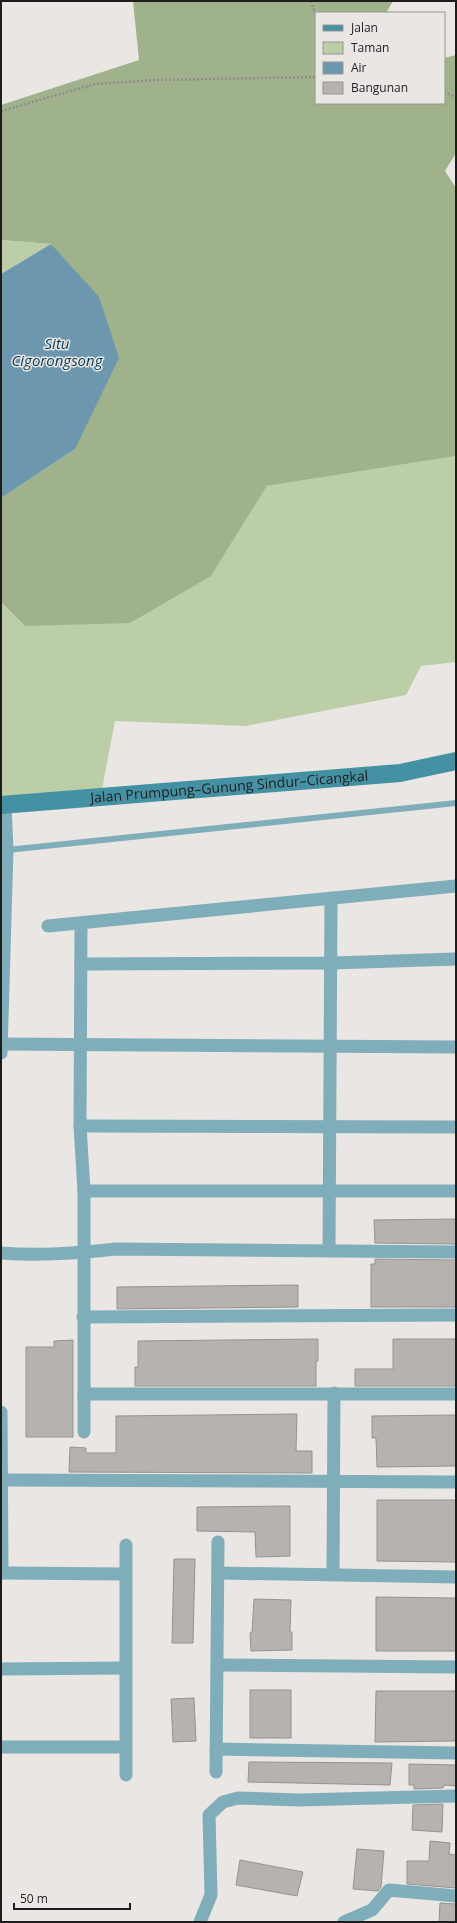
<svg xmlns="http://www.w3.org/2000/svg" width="457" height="1923" font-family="'Open Sans',sans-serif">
<rect width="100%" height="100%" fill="#e9e6e3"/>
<g fill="#bbcea7">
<polygon points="1,240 51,244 1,274"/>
<polygon points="456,456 456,662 421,666 406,695 245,726 115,721 101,794 1,805 1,602 25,626 211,576 267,486"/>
</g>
<polygon fill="#a0b28c" points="133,1 393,1 386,13 316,13 316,103 444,103 444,58 456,55 456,153 445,171 456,188 456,456 267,486 211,576 130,623 25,626 1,602 1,498 75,449 52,244 1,240 1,105 139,60"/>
<polygon fill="#6c97ae" points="51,244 99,297 119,358 75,449 1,498 1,274"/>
<g fill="#b5b2af" stroke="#959390">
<polygon points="456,1219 456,1244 375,1243 374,1220"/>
<polygon points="375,1259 456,1260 456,1307 371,1307 371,1264 375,1264"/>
<polygon points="298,1285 298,1307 117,1309 117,1287"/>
<polygon points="318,1339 318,1361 316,1361 316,1386 135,1386 135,1367 138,1367 138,1341"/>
<polygon points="393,1339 456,1339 456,1386 355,1386 355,1369 393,1369"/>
<polygon points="73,1340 73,1437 26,1437 26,1347 54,1347 54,1341"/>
<polygon points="297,1414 296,1451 312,1451 312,1473 69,1472 70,1447 86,1448 86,1453 116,1453 116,1416"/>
<polygon points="456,1415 456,1466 377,1467 376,1438 372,1438 372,1416"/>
<polygon points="377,1500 456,1500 456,1562 377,1561"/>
<polygon points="290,1506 290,1556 256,1557 255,1532 197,1531 197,1507"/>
<polygon points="174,1559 195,1559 193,1643 172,1643"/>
<polygon points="376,1597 456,1598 456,1651 376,1651"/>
<polygon points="254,1599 291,1600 290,1632 292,1632 292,1650 251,1651 250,1633 252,1632"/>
<rect x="250" y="1690" width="41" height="48"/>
<polygon points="376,1691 456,1691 456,1741 375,1742"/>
<polygon points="194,1698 196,1741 173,1742 171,1699"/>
<polygon points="249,1762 392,1763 390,1785 248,1782"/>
<polygon points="409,1764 456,1765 456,1786 444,1785 443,1788 414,1789 414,1785 409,1785"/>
<polygon points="443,1804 442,1832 412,1830 413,1805"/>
<polygon points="430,1841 450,1843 449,1854 456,1855 456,1888 407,1884 407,1861 429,1861"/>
<polygon points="357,1849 384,1851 381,1887 378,1891 353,1889"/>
<polygon points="240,1860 303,1872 297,1896 236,1885"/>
<polygon points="440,1903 456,1904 456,1922 439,1922"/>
</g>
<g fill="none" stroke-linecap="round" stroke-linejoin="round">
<g stroke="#8f8d8b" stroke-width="2.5" stroke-dasharray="2 2" stroke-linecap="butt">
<polyline points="311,1 316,16"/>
<polyline points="444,92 456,97"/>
<polyline points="1,111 95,84 156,80 316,77"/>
</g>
<polyline stroke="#7faeba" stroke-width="6" points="7,850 456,803"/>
<g stroke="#7faeba" stroke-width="13">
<polyline points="81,923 80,1126 84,1191 84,1432"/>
<polyline points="48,926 456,886"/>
<polyline points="81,964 332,963 456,959"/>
<polyline points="1,1044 456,1047"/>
<polyline points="1,1053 7,850 5,804"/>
<polyline points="80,1126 456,1127"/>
<polyline points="84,1191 456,1191"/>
<polyline points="329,1251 331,899"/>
<path d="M1,1253C40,1256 77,1253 116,1249L456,1252"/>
<polyline points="83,1317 456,1315"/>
<polyline points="84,1394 456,1394"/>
<polyline points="1,1412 2,1573"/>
<polyline points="1,1480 456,1482"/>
<polyline points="1,1573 125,1574"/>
<polyline points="218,1573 456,1577"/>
<polyline points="333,1573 334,1393"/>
<polyline points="217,1665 456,1667"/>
<polyline points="1,1669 125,1668"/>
<polyline points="1,1747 125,1747"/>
<polyline points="216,1749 456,1753"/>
<polyline points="216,1772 218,1542"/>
<polyline points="126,1775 126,1545"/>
<polyline points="200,1922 211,1895 209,1815 223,1802 238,1798 299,1800 456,1796"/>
<polyline points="344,1922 372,1910 389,1890 456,1896"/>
</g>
<path stroke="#4491a4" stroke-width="18" id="s1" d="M1,805L400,773L456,761"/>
</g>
<g text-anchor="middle" stroke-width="3" stroke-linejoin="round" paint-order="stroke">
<g font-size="14" fill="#1e1d1c" stroke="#e9e6e3">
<text dy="5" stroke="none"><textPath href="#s1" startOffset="229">Jalan Prumpung–Gunung Sindur–Cicangkal</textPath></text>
</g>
<g font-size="15" font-style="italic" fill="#003e56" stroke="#e9e6e3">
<text x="57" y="349">Situ<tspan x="57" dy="17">Cigorongsong</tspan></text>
</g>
</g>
<rect width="457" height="1923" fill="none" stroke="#1e1d1c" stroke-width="4"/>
<rect x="315" y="12" width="130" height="92" fill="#e9e6e3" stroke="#989693"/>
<rect x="323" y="25" width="20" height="6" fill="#4491a4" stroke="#989693"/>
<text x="351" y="32" font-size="12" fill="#1e1d1c">Jalan</text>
<rect x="323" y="42" width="20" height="12" fill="#bbcea7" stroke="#989693"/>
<text x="351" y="52" font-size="12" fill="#1e1d1c">Taman</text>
<rect x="323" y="62" width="20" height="12" fill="#6c97ae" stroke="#989693"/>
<text x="351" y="72" font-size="12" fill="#1e1d1c">Air</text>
<rect x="323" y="82" width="20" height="12" fill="#b5b2af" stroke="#989693"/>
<text x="351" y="92" font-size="12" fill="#1e1d1c">Bangunan</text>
<path d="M14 1903v6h116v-6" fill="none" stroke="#1e1d1c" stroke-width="2"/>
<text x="20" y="1903" font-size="12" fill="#1e1d1c" stroke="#e9e6e3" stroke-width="3" paint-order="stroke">50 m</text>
</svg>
